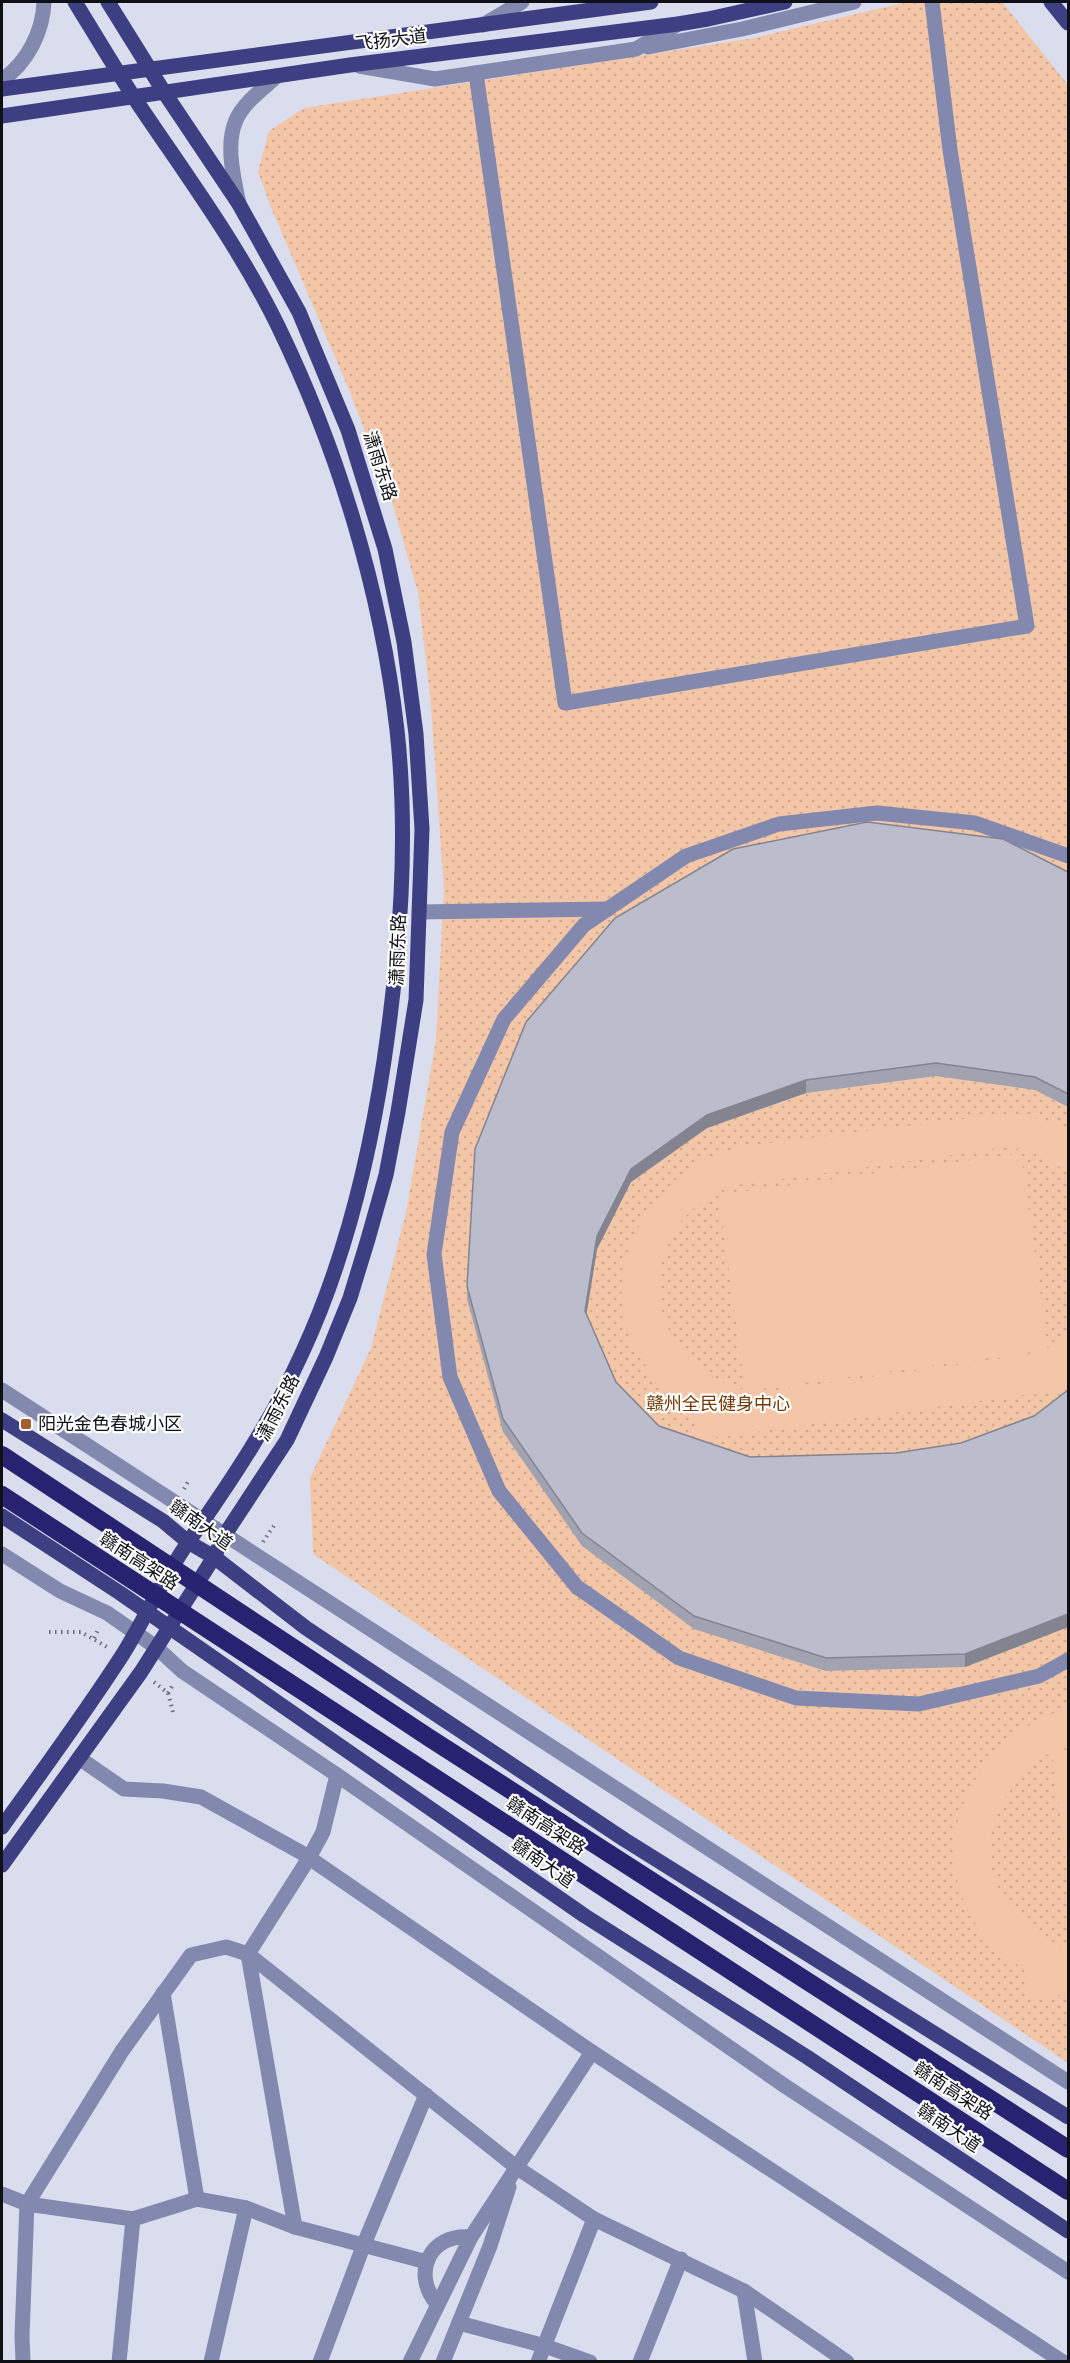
<svg xmlns="http://www.w3.org/2000/svg" width="1070" height="2363" font-family="Manrope,'Noto Sans SC',sans-serif">
<defs>
<pattern id="grass-dots" width="8" height="8" patternUnits="userSpaceOnUse" patternTransform="scale(1.5)"><rect width="8" height="8" fill="#f3c6a8"/><path d="M2 2h.1M6 6h.1" fill="none" stroke="#cfa990" stroke-width="1.8" stroke-linecap="round"/></pattern>
</defs>
<rect width="100%" height="100%" fill="#dadded"/>
<polygon fill="url(#grass-dots)" points="907,2 1002,2 1068,85 1068,2063 313,1554 310,1478 371,1348 406,1213 436,1040 444,890 430,694 418,593 393,505 350,392 272,210 258,171 269,131 304,108 754,38"/>
<g fill="#f3c6a8" fill-rule="evenodd">
<path d="M1013,1113L1054,1123L1068,1131V1173C1047,1157 1029,1148 1002,1148L731,1186C628,1226 638,1362 745,1390L719,1195L1021,1153L1048,1349L1068,1335V1389L697,1440L694,1409C669,1396 651,1376 637,1352C599,1282 637,1198 703,1161C716,1153 731,1150 746,1146ZM1040,1351L1034,1354L763,1392L753,1390Z"/>
<path d="M1068,1708V1748C1047,1750 1029,1767 1016,1783C961,1850 997,1919 1068,1950V1994L1029,2000L1024,1969C937,1917 932,1811 1005,1744C1024,1727 1044,1715 1068,1708Z"/>
<polygon points="1068,1752 1068,1878 1052,1755"/>
</g>
<g fill="none" stroke-linecap="round" stroke-linejoin="round">
<g stroke="#6b6d77" stroke-width="4" stroke-dasharray="1.5 4.5" stroke-linecap="butt">
<polyline points="184,1489 189,1480"/>
<polyline points="263,1542 275,1524"/>
<polyline points="49,1632 81,1632 107,1647"/>
<polyline points="94,1638 99,1628"/>
<polyline points="154,1682 168,1693 174,1716"/>
<polyline points="168,1693 174,1683"/>
</g>
<g stroke="#8388af" stroke-width="15">
<polyline points="483,25 522,2"/>
<polyline points="648,47 742,29 854,2"/>
<polyline points="359,66 435,79 636,49 678,24"/>
<polyline points="476,73 565,703 1027,626 950,150 932,2"/>
<path d="M2,80C27,63 43,32 44,2"/>
<path d="M239,204C234,179 225,145 236,120C244,102 263,89 277,76"/>
<polyline points="1068,856 975,823 877,813 779,824 686,856 584,925 504,1019 452,1132 434,1254 450,1377 499,1491 577,1587 679,1658 796,1698 919,1704 1039,1676 1068,1660"/>
<polyline points="419,912 608,909"/>
<polyline points="2,1390 1068,2082"/>
<polyline points="2,1554 60,1591 107,1613 156,1647 182,1671 337,1775 785,2086 1068,2272"/>
<polyline points="79,1758 124,1789 163,1791 201,1797 302,1853 592,2052 1063,2362"/>
<polyline points="163,1993 197,2199"/>
<polyline points="2,2194 27,2204 133,2219 197,2199 246,2208 295,2227 427,2262"/>
<polyline points="295,2227 248,1954 309,1858 323,1832 337,1775"/>
<polyline points="744,2291 755,2362"/>
<path d="M437,2304C411,2273 430,2233 471,2237"/>
<polyline points="459,2323 545,2346 590,2362"/>
<polyline points="23,2362 22,2336 27,2204 122,2051 191,1955 226,1947 248,1954 516,2167 594,2219 744,2291 847,2362"/>
<polyline points="119,2362 133,2219"/>
<polyline points="211,2362 246,2208"/>
<polyline points="320,2362 364,2244 426,2095"/>
<polyline points="410,2362 471,2237 592,2052"/>
<polyline points="443,2362 490,2246 509,2187"/>
<polyline points="538,2362 594,2219"/>
<polyline points="640,2362 681,2259"/>
</g>
<g stroke="#3d3f82" stroke-width="15">
<polyline points="1051,2 1068,23"/>
<polyline points="2,89 651,2"/>
<polyline points="2,116 350,65 678,24 708,19 785,2"/>
<polyline points="2,1420 163,1521 188,1542 214,1557 306,1628 625,1840 1068,2117"/>
<polyline points="2,1516 120,1593 585,1916 807,2057 1068,2231"/>
<path d="M2,1827C43,1770 85,1713 123,1654C146,1617 164,1576 189,1541C232,1480 272,1420 303,1351C345,1260 369,1160 384,1061C400,952 409,840 397,730C381,591 339,452 278,326C238,244 183,171 133,96C113,65 94,33 75,2"/>
<polyline points="2,1865 141,1672 214,1557 224,1536 287,1440 326,1357 350,1298 368,1239 386,1175 398,1112 416,1000 422,829 416,734 404,642 385,549 348,430 299,312 239,204 164,92 108,2"/>
</g>
<g stroke="#272370" stroke-width="18">
<polyline points="2,1455 428,1737 1068,2149"/>
<polyline points="2,1495 1068,2191"/>
</g>
</g>
<polygon fill="#a1a3b0" points="1068,872 1068,1107 1035,1090 936,1076 806,1093 707,1128 631,1182 597,1249 586,1314 616,1382 659,1426 750,1457 896,1453 961,1443 1034,1416 1068,1390 1068,1627 965,1667 826,1671 694,1629 582,1546 503,1432 467,1299 467,1286"/>
<g fill="#838490">
<polygon points="806,1080 806,1093 707,1128 631,1182 597,1249 585,1324 585,1311 597,1236 631,1169 707,1115"/>
<polygon points="1068,1614 1068,1627 965,1667 965,1654"/>
</g>
<polygon fill="#bbbdcd" stroke="#838490" stroke-width="1.5" points="867,822 1003,839 1068,872 1068,1094 1035,1077 936,1063 806,1080 707,1115 631,1169 597,1236 585,1311 616,1382 659,1426 750,1457 896,1453 961,1443 1034,1416 1068,1390 1068,1614 965,1654 826,1658 694,1616 582,1533 503,1419 467,1286 475,1149 526,1022 615,918 733,849"/>
<rect fill="#a25f2d" stroke="#fff" stroke-width="2" x="20" y="1418" width="12" height="12" rx="3"/>
<g text-anchor="middle" stroke-width="4.5" stroke-linejoin="round" paint-order="stroke">
<g font-size="18" fill="#0f1015" stroke="#fff">
<text transform="translate(391 40) rotate(-7)" y="6">飞扬大道</text>
<text transform="translate(380 466) rotate(72)" y="6">潇雨东路</text>
<text transform="translate(398 950) rotate(-88)" y="6">潇雨东路</text>
<text transform="translate(278 1408) rotate(-63)" y="6">潇雨东路</text>
<text transform="translate(201 1525) rotate(35)" y="6">赣南大道</text>
<text transform="translate(139 1561) rotate(33)" y="6">赣南高架路</text>
<text transform="translate(546 1826) rotate(33)" y="6">赣南高架路</text>
<text transform="translate(543 1863) rotate(35)" y="6">赣南大道</text>
<text transform="translate(953 2091) rotate(33)" y="6">赣南高架路</text>
<text transform="translate(949 2128) rotate(34)" y="6">赣南大道</text>
</g>
<g font-size="18" fill="#733a06" stroke="#fff">
<text x="718" y="1410">赣州全民健身中心</text>
</g>
<g font-size="18" fill="#0f1015" stroke="#fff" text-anchor="start">
<text x="38" y="1430">阳光金色春城小区</text>
</g>
</g>
<rect width="1070" height="2363" fill="none" stroke="#0f1015" stroke-width="6"/>
</svg>
